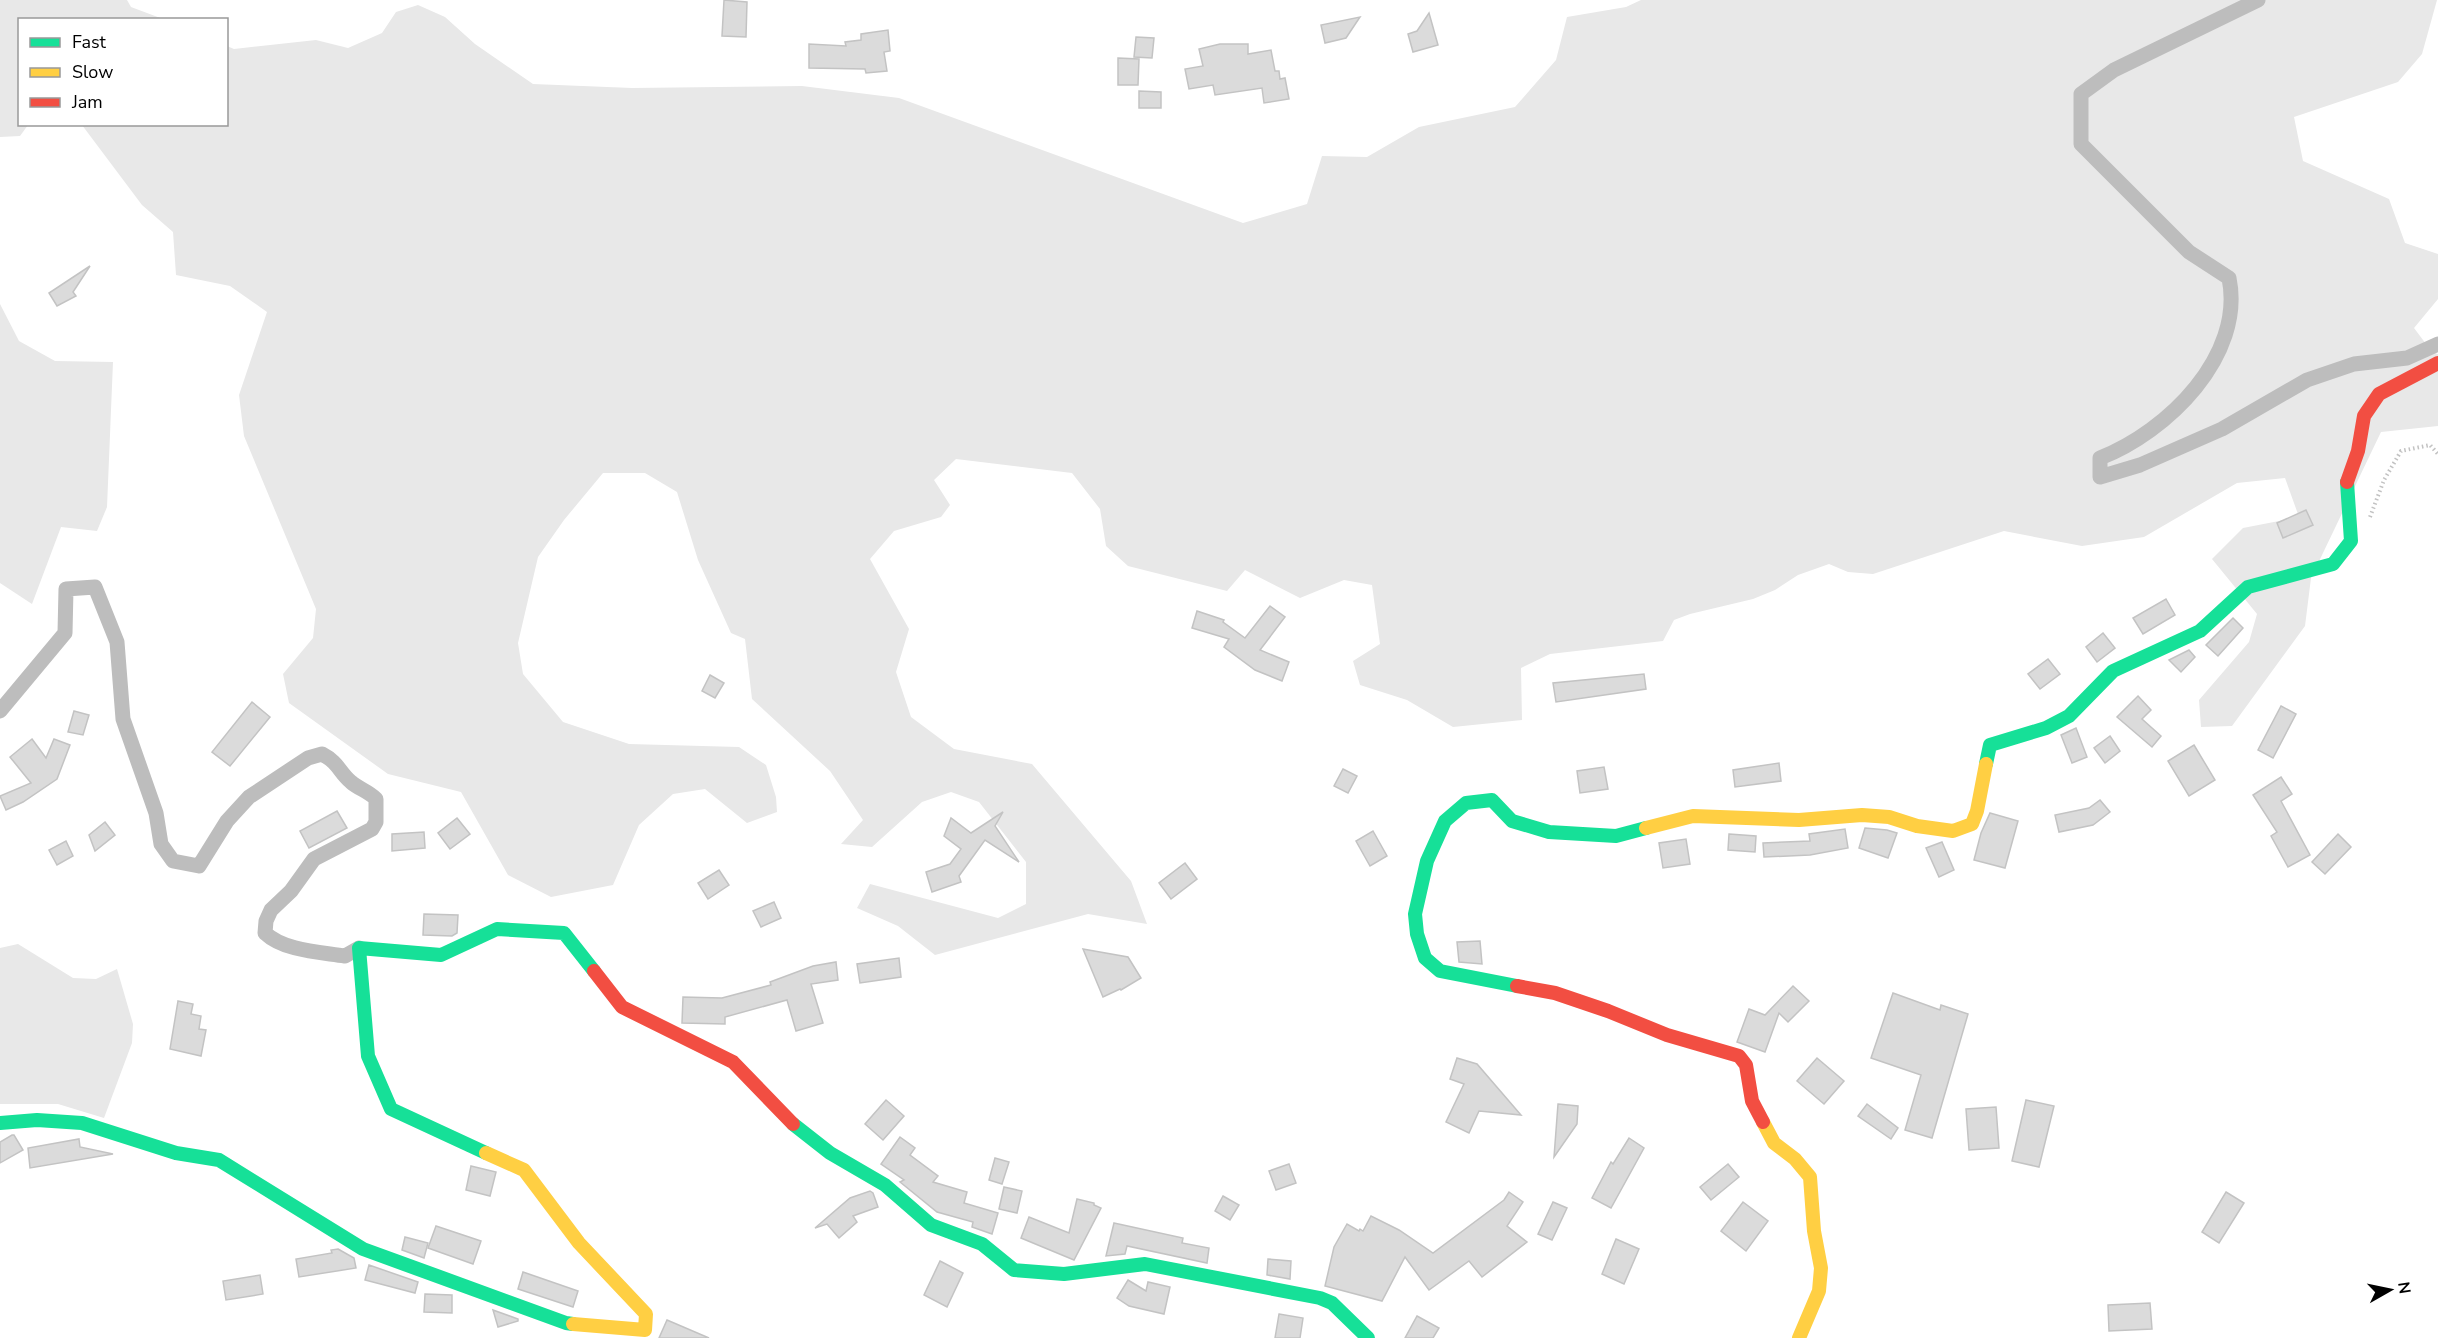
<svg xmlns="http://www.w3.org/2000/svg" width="2438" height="1338" font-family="'Nunito Sans',sans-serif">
<rect width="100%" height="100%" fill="#fff"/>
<g fill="#e8e8e8">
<polygon points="0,0 127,0 131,7 163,19 20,20 20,124 28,125 20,136 0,137"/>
<polygon points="1641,0 2437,0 2422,54 2398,82 2294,117 2303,161 2389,199 2405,243 2438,254 2438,299 2414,328 2432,352 2438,354 2438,426 2381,432 2311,578 2305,626 2232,726 2201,727 2199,700 2249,642 2257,614 2212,559 2243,528 2299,517 2285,478 2237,483 2144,537 2082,546 2004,531 1873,574 1848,572 1829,564 1798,575 1775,590 1753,599 1690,614 1674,620 1663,641 1550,654 1521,668 1522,720 1453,727 1407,700 1360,685 1353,661 1380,644 1372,585 1344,580 1300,598 1245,570 1227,591 1128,566 1106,546 1100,509 1072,473 956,459 934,480 950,505 941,517 894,531 870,559 909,629 896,672 911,717 954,749 1032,764 1131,881 1147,924 1088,914 935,955 898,926 857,908 870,884 998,918 1026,904 1026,862 979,802 951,792 922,802 872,847 841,844 863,820 830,771 752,699 745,639 731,633 698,560 677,492 645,473 603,473 564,520 538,557 518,643 523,674 563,722 629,744 739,747 766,765 776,797 777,812 747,823 705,789 673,794 639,825 613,885 551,897 508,875 461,792 388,774 289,703 283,674 313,638 316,609 244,436 239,395 267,312 230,286 176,275 173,232 142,205 82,125 226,124 227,46 234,49 316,40 348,48 382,33 396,12 418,5 445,17 475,44 533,84 632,88 802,86 899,98 1243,223 1307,204 1322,156 1367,157 1419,127 1515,107 1556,60 1567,17 1626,7"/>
<polygon points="0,304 19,341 55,361 113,362 107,507 97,531 61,527 32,604 0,583"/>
<polygon points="18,944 73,978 96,979 117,969 133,1024 132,1043 104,1118 58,1104 0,1104 0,948"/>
</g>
<g fill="#dbdbdb" stroke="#c3c3c3" stroke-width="1.5">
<polygon points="724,0 747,2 746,37 722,36"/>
<polygon points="1429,13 1438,45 1413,52 1408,34 1417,31"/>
<polygon points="1360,17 1346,38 1325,43 1321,25"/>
<polygon points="888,30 890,51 884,52 887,71 866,73 865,69 809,68 809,44 846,46 845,42 861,40 861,34"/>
<polygon points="1136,37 1154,38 1152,58 1134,57"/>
<polygon points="1220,44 1248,44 1248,54 1271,50 1275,71 1279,71 1280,79 1285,78 1289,99 1264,103 1262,88 1215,95 1213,85 1189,89 1185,69 1203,66 1199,49"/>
<polygon points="1118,58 1139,59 1138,85 1118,85"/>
<polygon points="1139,91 1161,92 1161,108 1139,108"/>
<polygon points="90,266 73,292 76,296 57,306 49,293"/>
<polygon points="2306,510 2313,525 2283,538 2277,523"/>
<polygon points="2166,599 2175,615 2143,634 2133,618"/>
<polygon points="1270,606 1285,617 1260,650 1289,662 1282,681 1255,670 1224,647 1229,639 1192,628 1197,611 1224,620 1223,622 1245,638"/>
<polygon points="2233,618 2243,628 2218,656 2206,645"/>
<polygon points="2103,633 2115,648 2097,662 2086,647"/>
<polygon points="2189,650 2195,657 2181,672 2169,660"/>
<polygon points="2048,659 2060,674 2040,689 2028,674"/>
<polygon points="1644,674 1646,689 1556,702 1553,683"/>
<polygon points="710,675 724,683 715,698 702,691"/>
<polygon points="2138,696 2151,710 2142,719 2161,736 2152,747 2117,717"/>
<polygon points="252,702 270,717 230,766 212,752"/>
<polygon points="2281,706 2296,714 2273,758 2258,750"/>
<polygon points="74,711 89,715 83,735 68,732"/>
<polygon points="2076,728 2087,757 2072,763 2061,735"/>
<polygon points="2110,736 2120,751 2105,763 2094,748"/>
<polygon points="32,739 46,758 54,739 70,745 57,779 23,802 6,810 0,796 31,783 10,757"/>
<polygon points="2194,745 2215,780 2189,796 2168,761"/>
<polygon points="1779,763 1781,781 1735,787 1733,770"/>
<polygon points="1604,767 1608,789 1580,793 1577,771"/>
<polygon points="1343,769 1357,776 1348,793 1334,786"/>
<polygon points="2281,777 2292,794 2281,801 2310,855 2288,867 2271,836 2277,832 2253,795"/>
<polygon points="2100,800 2110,812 2093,825 2059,832 2055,815 2089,808"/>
<polygon points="337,811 347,828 309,848 300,831"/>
<polygon points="1003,812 995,826 1019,862 985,840 959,876 961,882 932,892 926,872 950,864 961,849 944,836 951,818 971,833"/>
<polygon points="1990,813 2018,821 2005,868 1974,860 1981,833"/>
<polygon points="457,818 470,834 450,849 438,833"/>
<polygon points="105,822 115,835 95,851 89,835"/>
<polygon points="1865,828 1887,830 1897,833 1888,858 1859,848"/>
<polygon points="1845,829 1848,848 1810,855 1764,857 1763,843 1810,841 1809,834"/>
<polygon points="1373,831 1387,856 1370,866 1356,841"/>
<polygon points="424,832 425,848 392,851 392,834"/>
<polygon points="1729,834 1756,836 1755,852 1728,850"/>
<polygon points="2338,834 2351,847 2325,874 2312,862"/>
<polygon points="1686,839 1690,864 1663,868 1659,843"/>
<polygon points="66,841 73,856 57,865 49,850"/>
<polygon points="1942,842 1954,870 1939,877 1926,848"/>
<polygon points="1185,863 1197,879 1171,899 1159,883"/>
<polygon points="719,870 729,885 708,899 698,883"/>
<polygon points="774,902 781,918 761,927 753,911"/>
<polygon points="424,914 458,915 457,933 452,936 423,935"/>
<polygon points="1480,941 1482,964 1459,962 1457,942"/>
<polygon points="1083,949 1128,957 1141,978 1121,990 1120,989 1103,997"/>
<polygon points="899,958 901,977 860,983 857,964"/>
<polygon points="836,962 838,980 811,984 823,1023 796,1031 787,1000 725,1017 725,1024 682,1023 683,997 722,998 771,985 770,982 813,966"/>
<polygon points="1793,986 1809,1001 1788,1022 1779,1013 1765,1052 1737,1042 1749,1009 1765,1015"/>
<polygon points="1893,993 1940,1010 1941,1005 1968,1014 1932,1138 1905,1130 1921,1075 1871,1058"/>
<polygon points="178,1001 193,1004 191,1014 201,1016 199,1029 206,1030 201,1056 170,1049"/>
<polygon points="1457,1058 1477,1064 1521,1115 1479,1111 1469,1133 1446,1122 1464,1084 1450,1079"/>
<polygon points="1817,1058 1844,1081 1824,1104 1797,1081"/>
<polygon points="886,1100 904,1116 883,1140 865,1124"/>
<polygon points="2026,1100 2054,1106 2039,1167 2012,1161"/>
<polygon points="1558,1104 1578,1106 1577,1124 1554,1157"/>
<polygon points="1867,1104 1898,1128 1891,1139 1858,1116"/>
<polygon points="1996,1107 1999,1148 1969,1150 1966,1109"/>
<polygon points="12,1135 14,1135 23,1150 0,1163 0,1142"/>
<polygon points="900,1137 915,1148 910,1155 938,1176 933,1182 967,1192 964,1203 998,1213 992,1234 972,1227 973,1222 937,1212 900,1182 904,1180 881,1164"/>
<polygon points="1629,1138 1644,1148 1611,1208 1592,1198 1611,1162 1613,1164"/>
<polygon points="79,1139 80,1147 113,1154 30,1168 28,1148"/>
<polygon points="995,1158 1009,1162 1002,1184 989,1180"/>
<polygon points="1289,1164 1296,1183 1276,1190 1269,1171"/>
<polygon points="1728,1164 1739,1177 1711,1200 1700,1187"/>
<polygon points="471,1166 496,1172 490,1196 466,1190"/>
<polygon points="1004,1187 1022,1191 1017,1213 999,1209"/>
<polygon points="870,1191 873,1193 878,1207 853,1216 857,1222 839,1238 827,1224 815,1228 850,1198"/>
<polygon points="1509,1192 1523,1202 1507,1226 1527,1242 1482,1277 1469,1261 1429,1290 1405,1257 1382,1301 1325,1286 1334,1247 1347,1224 1359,1231 1360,1229 1363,1231 1371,1216 1399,1230 1433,1253 1504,1200"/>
<polygon points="2226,1192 2244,1203 2219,1243 2202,1232"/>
<polygon points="1223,1196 1239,1205 1230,1220 1215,1211"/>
<polygon points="1077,1199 1094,1203 1094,1205 1101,1208 1074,1260 1021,1238 1029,1217 1069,1233"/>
<polygon points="1553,1202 1567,1208 1552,1240 1538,1234"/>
<polygon points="1743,1202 1768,1221 1746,1251 1721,1231"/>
<polygon points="1114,1223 1183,1238 1182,1243 1209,1248 1207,1263 1127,1246 1125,1254 1106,1256"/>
<polygon points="436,1226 481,1241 473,1264 428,1248"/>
<polygon points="405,1237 428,1243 424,1258 402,1250"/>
<polygon points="1616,1239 1639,1249 1624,1284 1602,1274"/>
<polygon points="338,1249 354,1258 356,1268 299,1277 296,1259 332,1253 331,1250"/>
<polygon points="1268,1259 1291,1261 1290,1279 1267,1275"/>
<polygon points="940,1261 963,1273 947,1307 924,1295"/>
<polygon points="369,1265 418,1282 415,1293 365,1280"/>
<polygon points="523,1272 578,1291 573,1307 518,1289"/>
<polygon points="260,1275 263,1294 226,1300 223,1281"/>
<polygon points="1128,1280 1146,1291 1148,1282 1170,1287 1164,1314 1129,1306 1117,1298"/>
<polygon points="425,1294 452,1295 452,1313 424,1312"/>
<polygon points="2150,1303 2152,1329 2109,1331 2108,1305"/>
<polygon points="493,1310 518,1319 518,1321 498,1327"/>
<polygon points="1279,1314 1303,1318 1300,1338 1275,1338"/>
<polygon points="1417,1316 1439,1328 1433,1338 1405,1338"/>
<polygon points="667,1320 709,1338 659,1338"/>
</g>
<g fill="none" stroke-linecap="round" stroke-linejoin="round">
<polyline stroke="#c2c2c2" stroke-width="4" stroke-dasharray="1.5 3" stroke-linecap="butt" points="2370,517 2384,480 2401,451 2430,445 2438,454"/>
<g stroke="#bdbdbd" stroke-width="15">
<path d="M2258,0L2114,70L2081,94V144L2189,252L2229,278C2245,356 2167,432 2100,458V477L2140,465L2222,429L2307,380L2354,364L2407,358L2438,344"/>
<path d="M0,711L65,633L66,589L95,587L117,642L123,719L156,813L161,844L173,861L199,866L227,821L249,797L308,758L322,754C339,763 339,772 351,782C359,789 368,791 376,799V822L372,829L314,859L291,891L271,910L266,921L265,933C284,951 320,952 345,956L359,948"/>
</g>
<g stroke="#16e098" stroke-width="14">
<polyline points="1986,764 1990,745 2046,728 2069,716 2113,671 2200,631 2248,587 2333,564 2351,541 2347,482"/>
<polyline points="1517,986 1440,971 1425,958 1417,934 1415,914 1427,861 1445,821 1466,803 1492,800 1512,821 1549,832 1616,836 1646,828"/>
<polyline points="0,1123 37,1120 82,1123 176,1153 219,1160 363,1249 566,1323 573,1324"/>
<polyline points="793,1124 830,1153 885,1185 931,1225 982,1244 1014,1270 1064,1274 1145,1264 1320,1298 1332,1303 1368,1338"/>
<polyline points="486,1153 391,1109 368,1056 359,948 441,955 497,929 564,933 594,971"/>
</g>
<g stroke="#ffcf43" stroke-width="14">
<polyline points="1646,828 1693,816 1799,820 1862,815 1889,817 1917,826 1953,831 1972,824 1977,811 1986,764"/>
<polyline points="1763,1122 1774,1143 1795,1159 1810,1177 1814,1231 1821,1268 1819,1291 1799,1338"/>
<polyline points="486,1153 524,1170 579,1243 646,1314 645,1330 573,1324"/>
</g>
<g stroke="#f24e42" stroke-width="14">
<polyline points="2347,482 2358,451 2364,416 2379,394 2438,363"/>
<polyline points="594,971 622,1007 733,1062 793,1124"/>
<polyline points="1517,986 1555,993 1608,1011 1667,1035 1739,1056 1746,1065 1752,1101 1763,1122"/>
</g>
</g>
<rect x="18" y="18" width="210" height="108" fill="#ffffff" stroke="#999999" stroke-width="1.5"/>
<rect x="30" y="38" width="30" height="9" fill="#16e098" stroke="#999999" stroke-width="1.5"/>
<text x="72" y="48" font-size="18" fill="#000000">Fast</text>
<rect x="30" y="68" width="30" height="9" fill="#ffcf43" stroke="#999999" stroke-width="1.5"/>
<text x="72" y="78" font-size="18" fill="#000000">Slow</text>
<rect x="30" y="98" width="30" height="9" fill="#f24e42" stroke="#999999" stroke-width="1.5"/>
<text x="72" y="108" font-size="18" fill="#000000">Jam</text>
<g transform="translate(2390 1290) rotate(81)" stroke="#ffffff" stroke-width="4.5" paint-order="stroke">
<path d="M0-4.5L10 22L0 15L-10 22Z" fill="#000000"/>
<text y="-9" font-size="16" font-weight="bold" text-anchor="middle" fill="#000000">N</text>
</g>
</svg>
